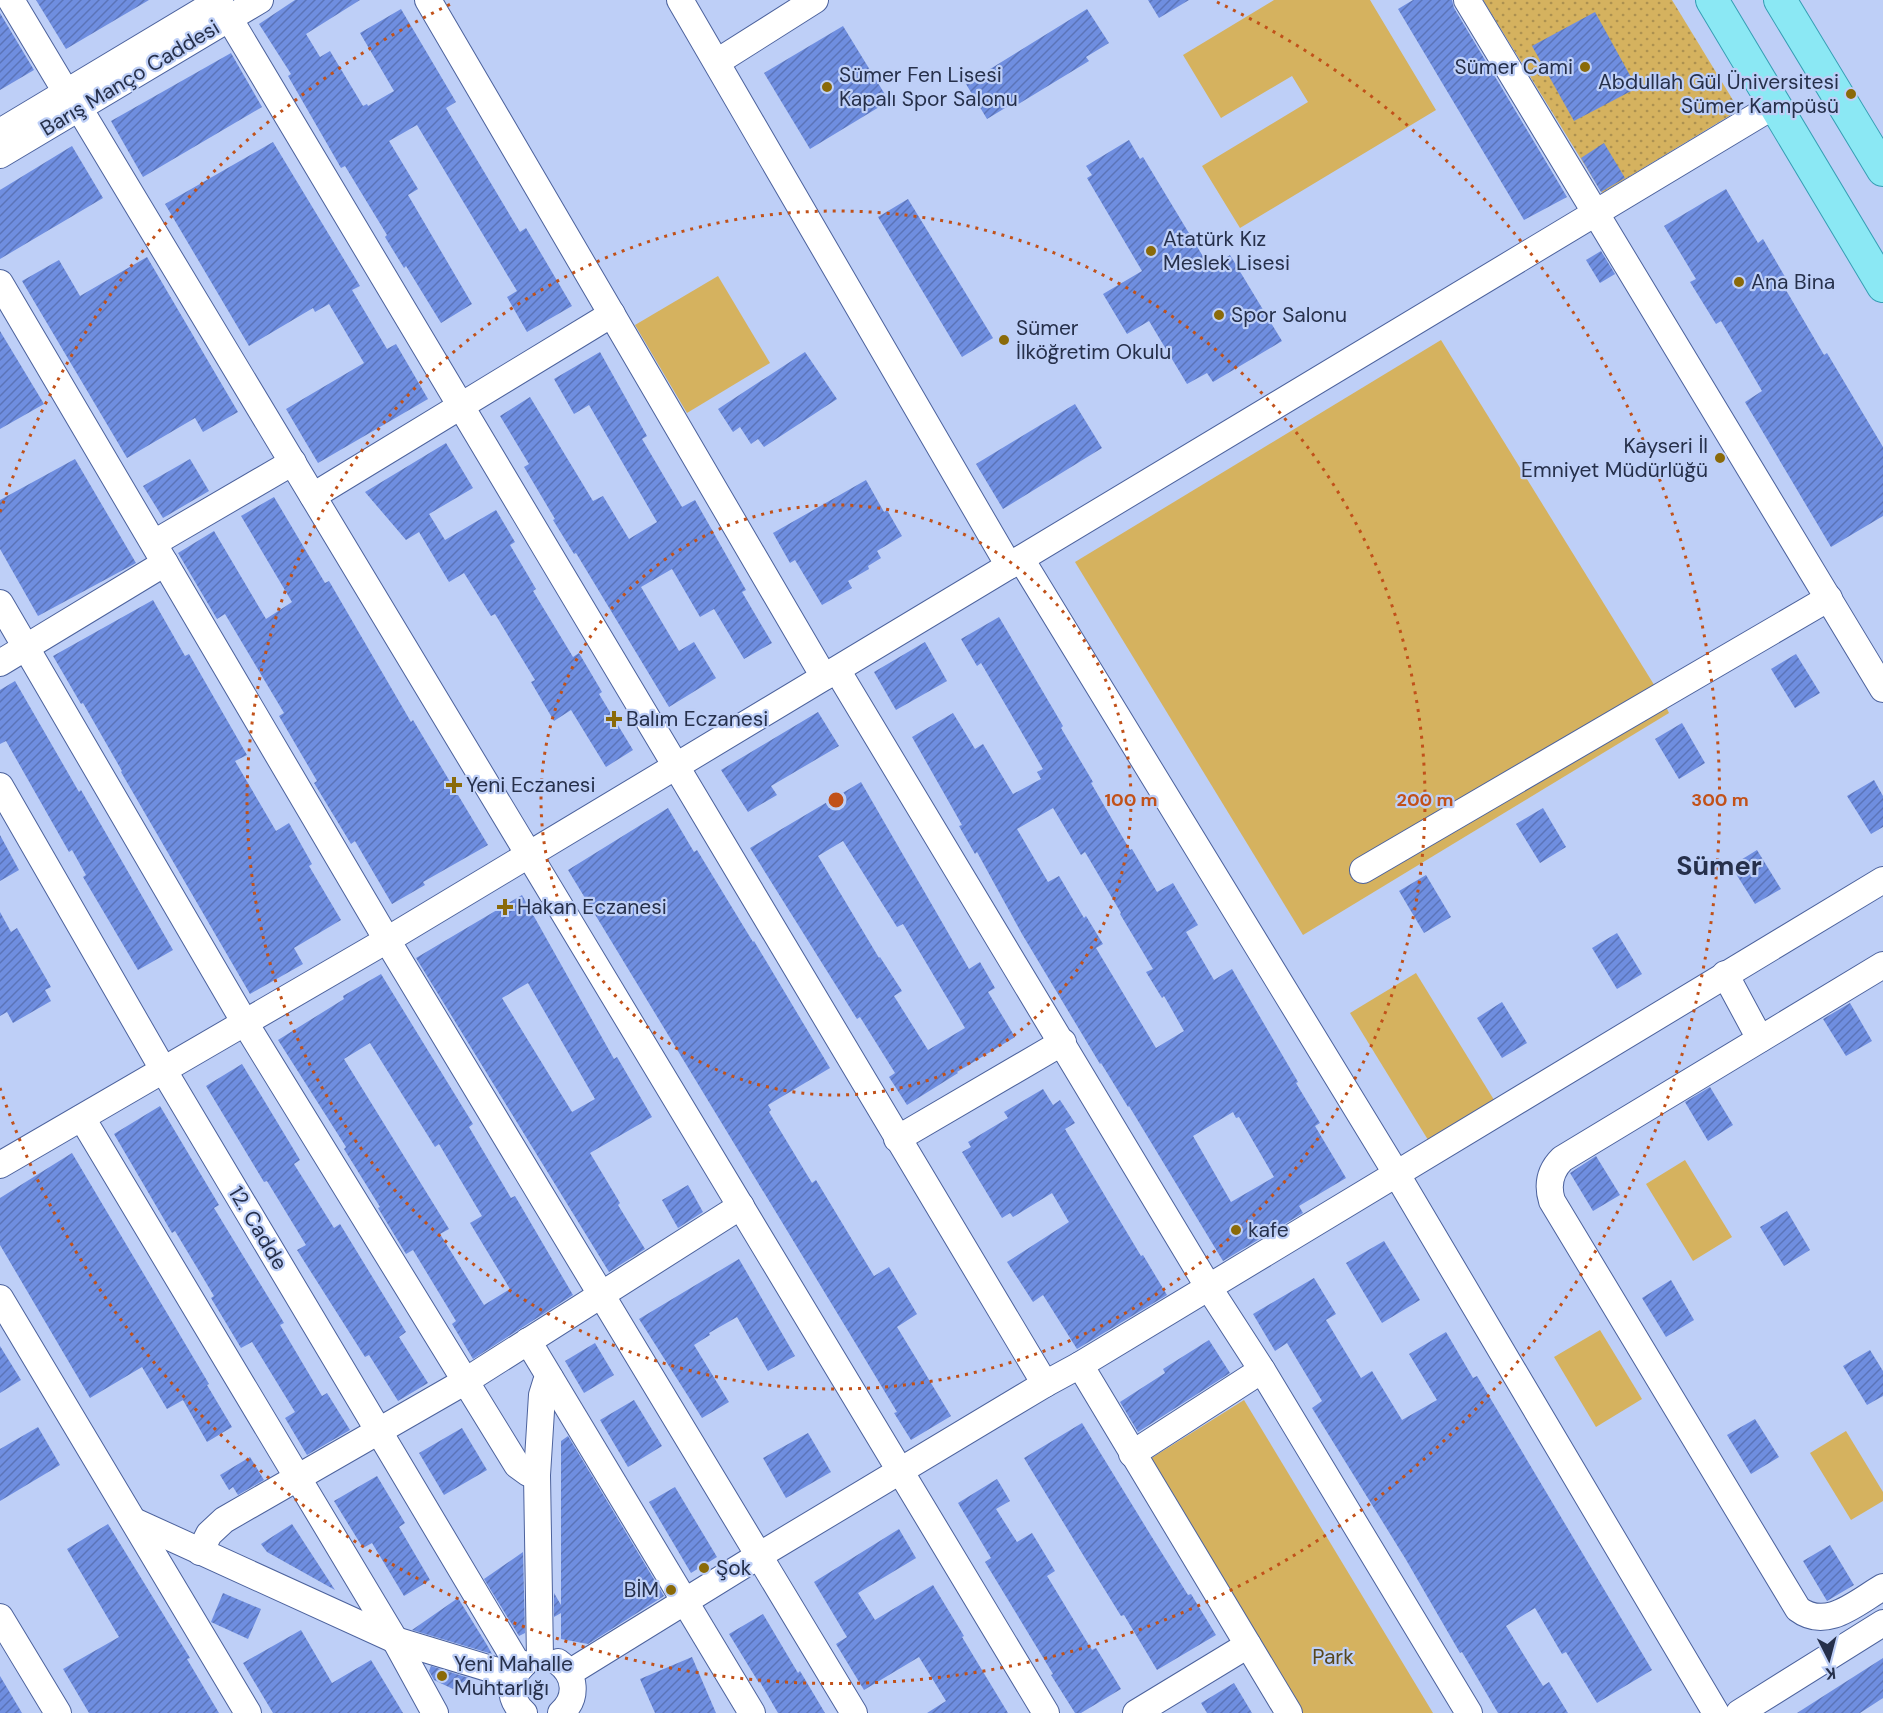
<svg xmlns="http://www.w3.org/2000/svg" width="1883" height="1713" font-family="'DM Sans',sans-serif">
<defs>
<pattern id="grass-dots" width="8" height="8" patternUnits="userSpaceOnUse" patternTransform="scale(1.5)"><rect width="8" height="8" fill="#d5b25f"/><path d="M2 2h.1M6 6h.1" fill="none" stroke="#ad9150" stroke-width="1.8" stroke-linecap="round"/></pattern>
<pattern id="building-hatch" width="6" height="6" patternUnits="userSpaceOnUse" patternTransform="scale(1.5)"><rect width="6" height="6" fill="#6f8ee0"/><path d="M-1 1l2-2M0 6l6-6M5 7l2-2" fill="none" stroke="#5b74b8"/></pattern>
</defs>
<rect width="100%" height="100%" fill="#becff7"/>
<polygon fill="url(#grass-dots)" points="1483,0 1672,0 1739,110 1602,193"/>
<g fill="#d5b25f">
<polygon points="1274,0 1370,0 1436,110 1240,228 1202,166 1308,102 1292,76 1221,118 1183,55"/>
<polygon points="718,276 770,363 687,413 635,325"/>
<polygon points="1441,340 1661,696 1669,713 1303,935 1075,562"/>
<polygon points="1416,973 1499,1108 1433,1148 1350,1013"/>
<polygon points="1685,1160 1732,1237 1693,1261 1646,1184"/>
<polygon points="1600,1330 1642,1399 1596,1427 1554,1357"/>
<polygon points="1244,1400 1433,1713 1301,1713 1150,1459"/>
<polygon points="1846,1431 1883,1492 1883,1501 1851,1520 1810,1453"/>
</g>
<g fill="url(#building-hatch)" fill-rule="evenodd">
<polygon points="36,0 149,0 66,49"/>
<polygon points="295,0 360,0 306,34 320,57 330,51 363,106 367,104 368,106 394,91 360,33 401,9 456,102 446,108 520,232 526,228 572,306 527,332 507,297 517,291 417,125 389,141 418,189 408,195 472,304 441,323 406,266 404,268 385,237 387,235 345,166 341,168 288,76 291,74 259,24"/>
<polygon points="1148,0 1189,0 1159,18"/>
<polygon points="1413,0 1452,0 1454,8 1567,197 1524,220 1398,9"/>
<polygon points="1087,9 1109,43 1086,57 1089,61 1012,108 1010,105 987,119 966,84"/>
<polygon points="1595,12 1637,88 1574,121 1532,46"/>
<polygon points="0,13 34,70 0,90"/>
<polygon points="843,26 889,101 810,149 764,73"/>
<polygon points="231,53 262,107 143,177 111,121"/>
<polygon points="1129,140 1140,159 1143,157 1210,268 1230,255 1282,341 1213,382 1207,373 1187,384 1149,321 1127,334 1103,294 1142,271 1087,178 1092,175 1086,166"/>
<polygon points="273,142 360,286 352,290 387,349 396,344 428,399 318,463 286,409 364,363 329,304 315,312 313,308 249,346 165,204"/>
<polygon points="1604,143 1625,178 1601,192 1581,158"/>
<polygon points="72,146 103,198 0,259 0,190"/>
<polygon points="1726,189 1758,243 1763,239 1788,282 1783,285 1824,355 1827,353 1883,447 1883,516 1831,547 1745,402 1762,391 1721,321 1716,324 1690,282 1696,279 1664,226"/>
<polygon points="908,199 993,338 962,357 878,217"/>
<polygon points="1601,251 1615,274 1600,283 1586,260"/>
<polygon points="147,257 238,412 203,432 195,418 127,458 22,281 59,260 80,296"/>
<polygon points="0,331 44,404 0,429"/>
<polygon points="600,352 647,436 642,439 682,507 695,500 746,590 742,592 772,643 744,659 714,609 700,617 672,569 641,587 679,651 694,642 716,678 669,707 576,553 574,554 553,520 555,519 524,467 529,464 500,416 530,397 593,501 603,496 629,539 657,522 589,405 574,414 554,379"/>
<polygon points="805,352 837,399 764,447 758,439 751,444 740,427 733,432 718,409"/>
<polygon points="1075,404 1102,448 1003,509 976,464"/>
<polygon points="446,443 473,488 429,514 445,540 496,510 515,542 510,545 536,589 533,591 573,657 579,653 602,692 599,694 633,750 606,767 571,710 554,721 531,682 535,680 495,614 491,616 464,573 449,582 419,532 406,540 365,492"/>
<polygon points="75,459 136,563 38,616 0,549 0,500"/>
<polygon points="190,459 209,491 163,518 143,486"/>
<polygon points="866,480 884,512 887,510 902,536 877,551 881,558 868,566 869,569 848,581 852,588 822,605 795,560 790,563 773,533"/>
<polygon points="274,497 325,583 329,581 411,722 413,720 488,845 423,882 425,885 392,904 355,841 351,844 314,783 317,781 279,716 284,713 225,614 217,619 178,553 214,531 266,619 292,602 241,516"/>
<polygon points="153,600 185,656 189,654 247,755 235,761 276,831 289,823 312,864 309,866 341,920 294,948 303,964 250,994 121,772 122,771 83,703 81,704 53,656"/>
<path d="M999,617L1063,726L1061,728L1093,782L1091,783L1130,850L1132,849L1157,892L1173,883L1198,925L1186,932L1214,980L1232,969L1298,1082L1296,1083L1320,1123L1315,1126L1346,1178L1299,1206L1303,1213L1223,1261L1129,1106L1128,1107L1101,1063L1100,1064L1022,934L977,852L975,854L959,826L962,825L912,737L953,713L975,749L983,744L1013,794L1041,779L1037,772L1043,769L981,663L977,666L961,639ZM1053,808L1081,855L1085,852L1121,913L1120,914L1153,969L1146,972L1162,998L1164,996L1184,1031L1156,1048L1096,948L1103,944L1086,916L1084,918L1059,876L1048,882L1017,829ZM1233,1112L1236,1118L1239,1117L1274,1177L1231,1202L1193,1136Z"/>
<polygon points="925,642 947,681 896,710 874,672"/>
<polygon points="1796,654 1820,693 1795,708 1771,669"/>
<polygon points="15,681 79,792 81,790 173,950 138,970 83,877 86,875 72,850 69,852 6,741 0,744 0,690"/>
<polygon points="818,712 839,746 771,786 777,795 748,812 721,770"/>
<polygon points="1682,723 1705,763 1679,779 1655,739"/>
<polygon points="1874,780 1883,796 1883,827 1871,834 1847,796"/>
<path d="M861,782L969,969L980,962L995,988L988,992L1015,1037L957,1072L958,1073L907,1105L889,1077L895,1073L860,1017L857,1019L750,848ZM843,841L897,927L903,924L965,1028L928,1050L894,996L902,991L880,957L879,958L818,856Z"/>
<polygon points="668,808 694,852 697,850 753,942 754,941 830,1068 768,1105 771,1110 769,1112 812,1183 816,1180 874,1276 889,1267 917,1314 897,1327 951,1416 911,1440 894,1413 897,1412 859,1349 568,870"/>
<polygon points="1543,808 1566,847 1540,863 1516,824"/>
<polygon points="0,835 19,870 0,881"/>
<polygon points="1757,850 1781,889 1755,904 1731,866"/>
<polygon points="1426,875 1451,917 1424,933 1399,891"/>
<path d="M522,895L614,1059L617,1057L652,1117L590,1153L620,1203L618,1205L645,1249L609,1272L416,958ZM528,983L595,1099L572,1112L502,998Z"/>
<polygon points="0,912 11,932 17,928 51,987 45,990 51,1001 13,1023 7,1012 0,1016"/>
<polygon points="1617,933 1642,974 1617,989 1592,948"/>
<path d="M381,974L473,1124L469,1127L511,1198L515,1196L573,1295L473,1359L452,1324L456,1321L413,1250L406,1254L378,1208L380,1207L344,1149L346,1147L278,1040L344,999L343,996ZM370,1043L435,1147L439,1144L482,1216L470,1223L510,1289L484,1305L440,1234L449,1229L344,1059Z"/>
<polygon points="1502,1002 1527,1043 1502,1058 1477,1018"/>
<polygon points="1850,1003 1872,1041 1846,1056 1823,1019"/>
<polygon points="242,1064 300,1160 294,1164 334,1228 340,1224 406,1332 399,1337 428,1383 398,1401 369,1355 365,1357 297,1250 306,1245 267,1181 264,1182 206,1086"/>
<polygon points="1710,1087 1733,1125 1708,1141 1685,1102"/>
<polygon points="1043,1089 1053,1105 1060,1100 1075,1123 1065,1129 1141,1256 1143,1255 1167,1295 1077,1349 1043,1295 1033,1302 1007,1262 1069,1222 1052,1193 1013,1217 1010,1213 1002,1218 962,1152 971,1147 968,1142 1008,1118 1004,1112"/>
<polygon points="160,1106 219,1205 214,1208 284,1323 280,1325 322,1396 327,1393 350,1430 307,1455 285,1418 295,1412 252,1342 241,1348 211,1298 214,1296 175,1231 172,1233 114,1134"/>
<polygon points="72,1153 209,1384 207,1385 232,1427 207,1442 183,1400 167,1409 142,1367 90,1398 0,1245 0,1198"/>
<polygon points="1596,1156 1620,1195 1593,1211 1570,1173"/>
<polygon points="688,1185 703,1212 678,1228 662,1200"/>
<polygon points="1787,1211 1810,1250 1784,1266 1760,1227"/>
<polygon points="1384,1241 1420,1300 1382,1323 1346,1263"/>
<polygon points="739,1259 795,1356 768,1371 737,1317 709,1333 710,1335 694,1345 729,1402 702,1418 639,1319"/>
<polygon points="1314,1278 1336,1314 1326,1320 1361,1378 1372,1371 1402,1420 1437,1400 1409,1354 1446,1332 1473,1378 1477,1376 1652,1670 1597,1703 1566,1652 1562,1654 1535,1608 1506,1626 1543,1686 1549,1682 1568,1713 1498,1713 1462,1652 1460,1653 1405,1558 1312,1408 1322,1401 1287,1343 1275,1351 1253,1314"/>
<polygon points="1671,1280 1694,1320 1666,1337 1642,1298"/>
<polygon points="1209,1340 1230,1373 1138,1432 1120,1402 1165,1373 1163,1369"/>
<polygon points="595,1343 614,1375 584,1393 565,1361"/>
<polygon points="0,1346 21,1380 0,1393"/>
<polygon points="1870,1350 1883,1371 1883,1396 1867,1405 1843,1366"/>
<polygon points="634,1400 662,1446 628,1467 600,1420"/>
<polygon points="1755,1419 1779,1457 1751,1474 1727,1435"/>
<polygon points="1082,1423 1150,1534 1188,1595 1191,1594 1216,1635 1157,1670 1124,1615 1121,1616 1085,1558 1024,1458"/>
<polygon points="38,1427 60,1465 0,1501 0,1449"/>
<polygon points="462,1428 487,1470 444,1495 419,1453"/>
<polygon points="808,1433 831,1472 786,1498 763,1458"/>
<polygon points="568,1436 664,1596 588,1644 561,1639 561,1613 554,1617 554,1593 561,1605 561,1441"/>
<polygon points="250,1457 264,1480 238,1495 233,1487 229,1490 220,1475"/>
<polygon points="377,1476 405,1523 399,1527 430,1580 404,1596 372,1543 363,1548 334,1501"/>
<polygon points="997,1479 1010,1501 996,1509 1017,1542 1032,1533 1055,1571 1047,1576 1092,1650 1096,1648 1121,1689 1081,1713 1075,1713 1051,1675 1053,1674 985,1562 991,1558 958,1503"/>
<polygon points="675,1487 717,1557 691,1573 649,1502"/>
<polygon points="108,1524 190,1658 187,1659 219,1713 89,1713 63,1669 119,1637 67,1549"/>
<polygon points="292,1524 335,1590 267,1552 261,1544"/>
<polygon points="899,1529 916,1558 858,1593 875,1620 933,1585 964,1636 962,1637 1008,1713 927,1713 946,1701 919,1657 864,1690 836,1644 847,1637 814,1582"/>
<polygon points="1830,1545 1854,1585 1827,1601 1803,1561"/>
<polygon points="523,1552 525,1633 519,1636 484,1579"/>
<polygon points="223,1593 261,1609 248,1639 211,1622"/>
<polygon points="458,1598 487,1645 492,1654 412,1630"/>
<polygon points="763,1614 798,1673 800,1671 825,1713 778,1713 760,1682 759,1683 729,1634"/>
<polygon points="301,1630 332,1683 371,1660 403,1713 273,1713 243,1663"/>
<polygon points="692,1657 716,1713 655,1713 640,1679"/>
<polygon points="1883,1658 1883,1698 1860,1713 1797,1713"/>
<polygon points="431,1666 469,1678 453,1689 434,1680 429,1671"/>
<polygon points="0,1676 22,1713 0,1713"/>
<polygon points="1234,1683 1252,1713 1207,1713 1201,1703"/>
</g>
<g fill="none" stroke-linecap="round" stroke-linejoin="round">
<defs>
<g id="minor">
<polyline points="11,0 66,92"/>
<polyline points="428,0 824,677"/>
<polyline points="680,0 1009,566"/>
<polyline points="1467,0 1883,689"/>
<polyline points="229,18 1045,1384"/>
<polyline points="717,62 815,0"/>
<polyline points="79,108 1046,1713"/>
<polyline points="0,132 220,0"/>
<polyline points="0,155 260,0"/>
<polyline points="0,283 387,940 854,1713"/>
<polyline points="313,496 612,314"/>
<polyline points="154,543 293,462"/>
<polyline points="1021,559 1396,1173 1716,1713"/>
<polyline points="0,603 245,1023 517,1465 528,1473 537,1475"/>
<polyline points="0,663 165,563"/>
<polyline points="837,670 1209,1288 1262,1370 1469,1713"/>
<polyline points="0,786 164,1071 520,1668"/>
<polyline points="1363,870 1829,598"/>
<path d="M1883,965L1562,1159C1550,1171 1547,1185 1552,1201L1798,1609C1827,1631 1857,1602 1883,1587"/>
<polyline points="1725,974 1760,1039"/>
<polyline points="82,1118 395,1640 435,1713"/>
<polyline points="897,1139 1063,1042"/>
<polyline points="0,1165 387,940 1775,105"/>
<polyline points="0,1298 248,1713"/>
<polyline points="528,1341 752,1713"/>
<polyline points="1080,1365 1289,1713"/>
<polyline points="1132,1454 1262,1370"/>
<polyline points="134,1521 395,1640 514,1676"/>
<polyline points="200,1552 209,1534 224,1520 464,1382 741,1206"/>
<polyline points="0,1617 58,1713"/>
<polyline points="540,1658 537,1475 542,1395 546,1382 550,1378"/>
<path d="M558,1662C576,1675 578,1698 561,1713"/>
<path d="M524,1664C508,1678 508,1699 524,1713"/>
<polyline points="569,1673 760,1555 1045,1384 1080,1365 1883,880"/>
<polyline points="1136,1713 1248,1645"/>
<polyline points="1739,1713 1883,1623"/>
</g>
<g id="major">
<polyline points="1712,0 1883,286"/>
<polyline points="1780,0 1883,170"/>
</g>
</defs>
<use href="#minor" stroke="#4c629d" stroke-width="28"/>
<use href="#major" stroke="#369eb4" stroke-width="34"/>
<use href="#minor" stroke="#fff" stroke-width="26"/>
<use href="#major" stroke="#8be8f4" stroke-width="32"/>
</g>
<g fill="none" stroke="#c15119" stroke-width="3" stroke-dasharray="3 6">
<circle cx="836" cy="800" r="295"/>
<circle cx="836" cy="800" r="589"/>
<path d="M0 512A884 884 0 0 1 455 2M1217 2A884 884 0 1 1 0 1088"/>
</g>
<g fill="#8a6a09" stroke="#becff7" stroke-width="2">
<circle cx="1585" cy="67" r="6"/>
<circle cx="827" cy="87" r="6"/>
<circle cx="1851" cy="94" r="6"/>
<circle cx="1151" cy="251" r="6"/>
<circle cx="1739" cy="282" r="6"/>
<circle cx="1219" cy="315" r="6"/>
<circle cx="1004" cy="340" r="6"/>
<circle cx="1720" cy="458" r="6"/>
<path d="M611 710h6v6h6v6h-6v6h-6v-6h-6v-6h6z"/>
<path d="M451 776h6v6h6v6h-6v6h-6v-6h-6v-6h6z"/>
<path d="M502 898h6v6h6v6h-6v6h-6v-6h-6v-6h6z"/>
<circle cx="1236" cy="1230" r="6"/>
<circle cx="704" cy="1568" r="6"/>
<circle cx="671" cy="1590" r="6"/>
<circle cx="442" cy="1676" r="6"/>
</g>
<g text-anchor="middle" stroke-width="4.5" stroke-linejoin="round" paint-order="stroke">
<g font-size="21" fill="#26304b" stroke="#becff7" text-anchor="start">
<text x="1573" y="74" text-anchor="end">Sümer Cami</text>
<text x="839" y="82">Sümer Fen Lisesi<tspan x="839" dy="24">Kapalı Spor Salonu</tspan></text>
<text x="1839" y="89" text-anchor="end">Abdullah Gül Üniversitesi<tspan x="1839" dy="24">Sümer Kampüsü</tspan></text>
<text x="1163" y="246">Atatürk Kız<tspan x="1163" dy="24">Meslek Lisesi</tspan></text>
<text x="1751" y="289">Ana Bina</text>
<text x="1231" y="322">Spor Salonu</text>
<text x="1016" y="335">Sümer<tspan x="1016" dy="24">İlköğretim Okulu</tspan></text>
<text x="1708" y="453" text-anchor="end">Kayseri İl<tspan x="1708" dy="24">Emniyet Müdürlüğü</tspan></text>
<text x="626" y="726">Balım Eczanesi</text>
<text x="466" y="792">Yeni Eczanesi</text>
<text x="517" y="914">Hakan Eczanesi</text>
<text x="1248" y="1237">kafe</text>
<text x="716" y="1575">Şok</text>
<text x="659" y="1597" text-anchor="end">BİM</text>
<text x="454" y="1671">Yeni Mahalle<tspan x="454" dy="24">Muhtarlığı</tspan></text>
</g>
<g font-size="21" fill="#26304b" stroke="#becff7">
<text transform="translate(130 78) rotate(-31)" y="7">Barış Manço Caddesi</text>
<text transform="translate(258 1228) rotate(59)" y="7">12. Cadde</text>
</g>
<g font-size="21" fill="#57461c" stroke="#becff7">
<text x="1333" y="1664">Park</text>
</g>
<g font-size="27" font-weight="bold" fill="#26304b" stroke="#becff7">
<text x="1719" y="875">Sümer</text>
</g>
</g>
<circle cx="836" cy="800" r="9" fill="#c15119" stroke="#becff7" stroke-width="3"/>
<g font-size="18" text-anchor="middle" font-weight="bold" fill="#c15119" stroke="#becff7" stroke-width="4.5" stroke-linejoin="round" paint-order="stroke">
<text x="1131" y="806">100 m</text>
<text x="1425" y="806">200 m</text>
<text x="1720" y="806">300 m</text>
</g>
<g transform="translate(1829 1659) rotate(174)" stroke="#becff7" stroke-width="4.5" paint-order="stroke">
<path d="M0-4.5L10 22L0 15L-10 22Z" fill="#26304b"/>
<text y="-9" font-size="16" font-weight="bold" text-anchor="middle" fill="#26304b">K</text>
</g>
</svg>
